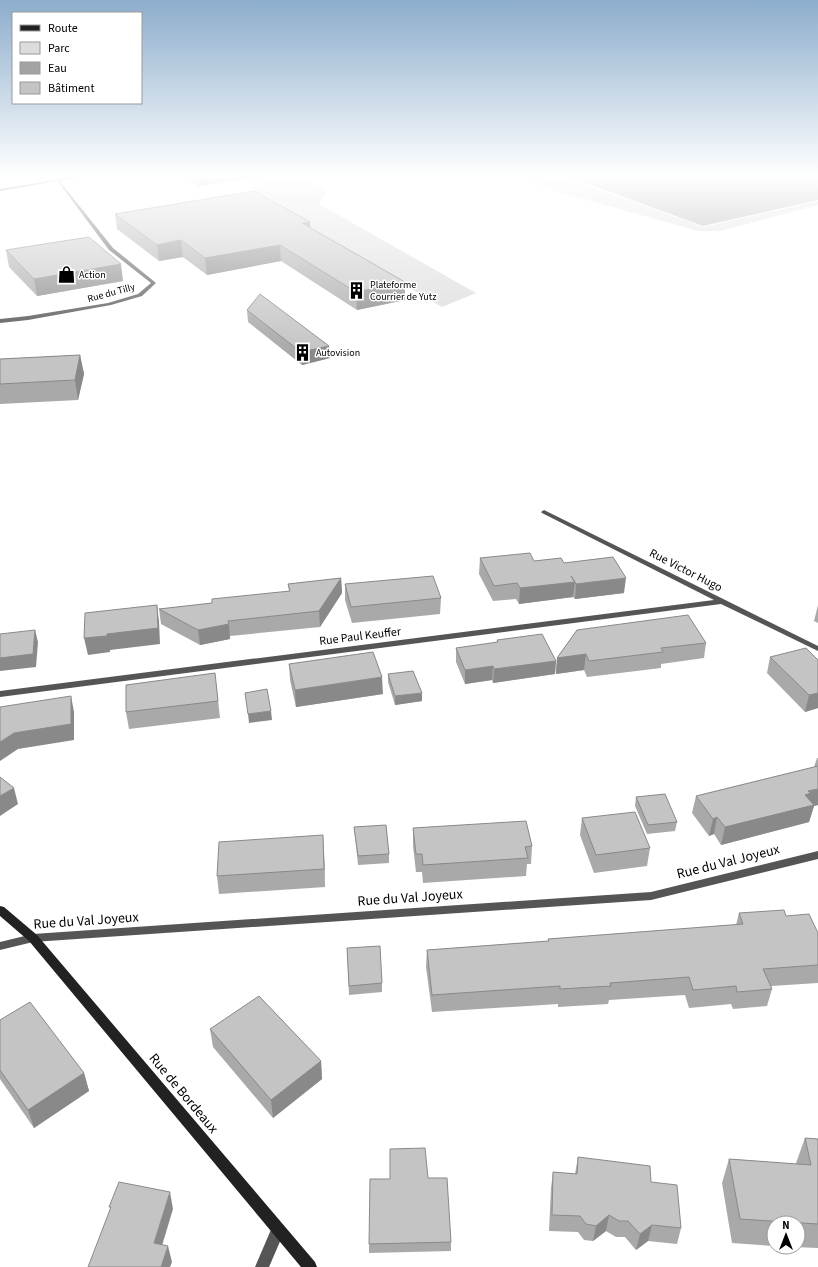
<svg xmlns="http://www.w3.org/2000/svg" width="818" height="1267" font-family="'Source Sans 3',sans-serif">
<rect width="100%" height="100%" fill="#fff"/>
<g fill="#dcdcdc">
<polygon points="251,175 294,175 328,189 319,204 476,293 442,307 253,198"/>
<polygon points="522,175 558,175 704,227 818,201 818,205 720,231 698,231 548,189"/>
</g>
<polygon fill="#a3a3a3" points="564,175 818,175 818,200 703,226"/>
<g fill="none" stroke-linecap="round" stroke-linejoin="round">
<g fill="#555" fill-rule="evenodd">
<polygon points="56,179 58,179 113,248 156,283 142,296 111,305 28,320 0,323 0,319 28,316 108,303 138,294 151,283 109,250"/>
<polygon points="544,510 818,646 818,651 721,604 0,697 0,691 714,600 542,513 541,512"/>
<polygon points="818,851 818,859 651,900 33,942 0,950 0,942 33,934 651,892"/>
<polygon points="278,1223 283,1225 285,1230 269,1267 255,1267 273,1225"/>
</g>
<g fill="#222" fill-rule="evenodd">
<polygon points="84,175 92,175 0,191 0,189"/>
<polygon points="0,906 4,907 37,935 315,1262 317,1267 301,1267 29,941 0,916"/>
</g>
</g>
<g fill="#a9a9a9">
<polygon points="49,175 72,175 72,176 54,178"/>
<polygon points="179,175 271,175 199,186"/>
<polygon points="115,214 311,228 405,300 357,310 281,261 207,275 183,257 159,261 117,229"/>
<polygon points="6,250 123,281 37,296 9,267"/>
<polygon points="247,310 330,358 302,365 248,322"/>
<polygon points="80,355 84,374 78,400 0,404 0,359"/>
<polygon points="480,558 564,563 624,593 575,599 573,597 519,604 516,599 493,601 479,574"/>
<polygon points="341,578 342,593 320,627 230,636 230,639 200,645 161,624 159,609 212,603 289,591 288,584"/>
<polygon points="345,584 441,598 440,614 352,623 345,600"/>
<polygon points="818,605 818,623 814,621"/>
<polygon points="577,630 706,643 704,658 661,664 661,668 587,677 584,670 556,674 557,658"/>
<polygon points="497,640 556,661 555,674 493,683 492,680 465,684 456,662 456,648 497,643"/>
<polygon points="770,657 818,660 818,708 805,712 767,673"/>
<polygon points="289,664 383,694 296,707 290,680"/>
<polygon points="215,673 220,718 129,729 126,712"/>
<polygon points="388,674 422,701 395,705 388,682"/>
<polygon points="817,758 818,758 818,805 814,806 809,822 721,845 714,834 709,836 692,813 696,796 814,767"/>
<polygon points="636,797 677,822 675,831 647,834 635,806"/>
<polygon points="582,818 650,848 647,866 594,873 580,835"/>
<polygon points="354,827 389,854 389,863 358,865 355,836"/>
<polygon points="413,828 532,846 531,864 527,864 526,876 423,883 422,872 416,872 413,846"/>
<polygon points="324,853 325,887 219,894 217,876"/>
<polygon points="739,913 786,916 818,933 818,983 771,986 772,989 767,1006 733,1009 731,1004 689,1008 685,995 609,1000 608,1004 558,1007 558,1004 432,1012 426,967 427,950 548,941 548,939 736,925"/>
<polygon points="347,948 382,983 382,992 349,995"/>
<polygon points="0,1020 84,1073 89,1091 34,1128 0,1079"/>
<polygon points="210,1029 321,1061 322,1079 273,1118 213,1047"/>
<polygon points="805,1138 818,1139 818,1248 795,1247 798,1247 798,1223 774,1223 774,1246 732,1243 722,1183 729,1159 796,1164 796,1163"/>
<polygon points="578,1157 651,1182 681,1228 677,1244 648,1241 636,1250 625,1237 616,1237 606,1231 593,1241 584,1240 578,1232 549,1231 551,1188 553,1172 575,1174"/>
<polygon points="428,1178 451,1242 451,1251 369,1253 369,1244 390,1179"/>
</g>
<g fill="#898989">
<polygon points="54,175 72,175 72,176 54,178"/>
<polygon points="204,175 271,175 199,186 198,176"/>
<polygon points="310,222 311,238 302,223"/>
<polygon points="181,240 183,257 159,261 157,245"/>
<polygon points="280,245 281,261 207,275 205,258"/>
<polygon points="121,264 123,281 37,296 34,279"/>
<polygon points="405,282 405,300 357,310 356,292"/>
<polygon points="329,346 330,358 302,365 301,352"/>
<polygon points="80,355 84,374 78,400 75,380"/>
<polygon points="341,578 342,593 320,627 319,611"/>
<polygon points="626,578 624,593 575,599 576,584"/>
<polygon points="575,582 573,597 519,604 520,588"/>
<polygon points="157,605 159,621 160,644 110,650 110,652 88,655 84,638 107,634"/>
<polygon points="229,624 230,639 200,645 198,630"/>
<polygon points="35,630 38,642 36,667 0,671 0,658"/>
<polygon points="586,654 584,670 556,674 557,658"/>
<polygon points="556,661 555,674 493,683 494,669"/>
<polygon points="493,666 492,680 465,684 465,670"/>
<polygon points="382,677 383,694 296,707 295,690"/>
<polygon points="422,693 422,701 395,705 395,696"/>
<polygon points="818,693 818,708 805,712 809,695"/>
<polygon points="71,696 74,712 74,740 18,749 0,761 0,742 14,733"/>
<polygon points="271,711 272,720 249,723 248,714"/>
<polygon points="14,788 18,804 0,816 0,796"/>
<polygon points="818,789 818,805 814,806 809,822 721,845 725,827 805,795 808,791"/>
<polygon points="717,817 714,834 709,836 713,819"/>
<polygon points="323,835 324,853 325,887 324,869"/>
<polygon points="321,1061 322,1079 273,1118 271,1100"/>
<polygon points="84,1073 89,1091 34,1128 28,1110"/>
<polygon points="170,1192 173,1209 158,1259 154,1243"/>
<polygon points="609,1215 606,1231 593,1241 596,1226"/>
<polygon points="652,1225 648,1241 636,1250 640,1234"/>
<polygon points="168,1246 172,1262 170,1267 161,1267"/>
</g>
<g fill="#c4c4c4" stroke="#898989">
<polygon points="254,191 310,222 302,223 405,282 356,292 280,245 205,258 181,240 157,245 115,214"/>
<polygon points="89,237 121,264 34,279 6,250"/>
<polygon points="260,294 329,346 301,352 247,310"/>
<polygon points="80,355 75,380 0,384 0,359"/>
<polygon points="530,553 534,561 561,558 564,563 613,557 626,578 576,584 571,576 575,582 520,588 517,583 494,586 480,558"/>
<polygon points="433,576 441,598 351,607 345,584"/>
<polygon points="341,578 319,611 228,621 229,624 198,630 159,609 212,603 212,599 290,591 288,584"/>
<polygon points="157,605 158,628 107,634 107,636 84,638 85,613"/>
<polygon points="688,615 706,643 661,648 663,652 589,661 586,654 557,658 577,630"/>
<polygon points="35,630 33,654 0,658 0,634"/>
<polygon points="542,634 556,661 494,669 493,666 465,670 456,648 498,642 497,640"/>
<polygon points="806,648 818,660 818,693 809,695 770,657"/>
<polygon points="373,652 382,677 295,690 289,664"/>
<polygon points="413,671 422,693 395,696 388,674"/>
<polygon points="215,673 218,701 126,712 126,685"/>
<polygon points="267,689 271,711 248,714 245,693"/>
<polygon points="71,696 71,724 14,733 0,742 0,707"/>
<polygon points="818,766 818,789 808,791 811,793 805,795 814,805 725,827 717,817 713,819 696,796"/>
<polygon points="0,777 14,788 0,796"/>
<polygon points="665,794 677,822 648,825 636,797"/>
<polygon points="635,812 650,848 596,855 582,818"/>
<polygon points="526,821 532,846 525,847 528,858 423,865 422,854 416,854 413,828"/>
<polygon points="386,825 389,854 358,856 354,827"/>
<polygon points="323,835 324,869 217,876 219,842"/>
<polygon points="784,910 786,916 809,914 818,933 818,965 763,969 772,989 737,992 736,986 693,990 689,977 610,983 611,986 560,989 560,986 432,995 427,950 549,941 548,939 743,924 739,913"/>
<polygon points="380,946 382,983 349,986 347,948"/>
<polygon points="259,996 321,1061 271,1100 210,1029"/>
<polygon points="30,1002 84,1073 28,1110 0,1070 0,1020"/>
<polygon points="805,1138 818,1139 818,1224 740,1219 729,1159 811,1165"/>
<polygon points="425,1148 428,1178 447,1178 451,1242 369,1244 370,1179 390,1179 390,1149"/>
<polygon points="578,1157 650,1166 651,1182 677,1185 681,1228 652,1225 640,1234 628,1221 619,1221 609,1215 596,1226 586,1224 580,1216 552,1215 553,1172 577,1174"/>
<polygon points="119,1182 170,1192 154,1243 168,1246 161,1267 88,1267 111,1207 109,1207"/>
</g>
<linearGradient id="sky" x2="0" y2="1"><stop stop-color="#8cadcc"/><stop offset="0.5" stop-color="#fff"/><stop offset="1" stop-color="#fff" stop-opacity="0"/></linearGradient>
<rect width="818" height="352" fill="url(#sky)"/>
<defs>
<symbol id="shop-bare" viewBox="-9 -9 18 18"><path d="M-5-2.5h2.3a2.7 3.5 0 0 1 5.4 0H5L5.5 6h-11ZM-1.5-2.5h3a1.5 2.3 0 0 0-3 0Z" fill="#000" stroke="#fff" stroke-width="2.5" paint-order="stroke"/></symbol>
<symbol id="building-bare" viewBox="-9 -9 18 18"><path d="M-4-6H4V6H1V3H-1V6H-4ZM-2.5-4.3h1.7v1.8h-1.7ZM.8-4.3h1.7v1.8H.8ZM-2.5-1h1.7V.8h-1.7ZM.8-1h1.7V.8H.8Z" fill="#000" stroke="#fff" stroke-width="2.5" paint-order="stroke"/></symbol>
</defs>
<g fill-rule="evenodd">
<use href="#shop-bare" x="54" y="262" width="25" height="25"/>
<use href="#building-bare" x="344" y="278" width="25" height="25"/>
<use href="#building-bare" x="290" y="340" width="25" height="25"/>
</g>
<g text-anchor="middle" stroke-width="3" stroke-linejoin="round" paint-order="stroke">
<g font-size="10" fill="#000" stroke="#fff" text-anchor="start">
<text x="79" y="278">Action</text>
<text x="370" y="288">Plateforme<tspan x="370" dy="12">Courrier de Yutz</tspan></text>
<text x="316" y="356">Autovision</text>
</g>
<g font-size="10" fill="#000" stroke="#fff">
<text transform="translate(111 292) rotate(-15)" y="4">Rue du Tilly</text>
</g>
<g font-size="12" fill="#000" stroke="#fff">
<text transform="translate(686 570) rotate(27)" y="4">Rue Victor Hugo</text>
<text transform="translate(360 636) rotate(-7)" y="4">Rue Paul Keuffer</text>
</g>
<g font-size="14" fill="#000" stroke="#fff">
<text transform="translate(728 861) rotate(-14)" y="5">Rue du Val Joyeux</text>
<text transform="translate(410 897) rotate(-4)" y="5">Rue du Val Joyeux</text>
<text transform="translate(86 920) rotate(-4)" y="5">Rue du Val Joyeux</text>
<text transform="translate(184 1093) rotate(50)" y="5">Rue de Bordeaux</text>
</g>
</g>
<rect x="12" y="12" width="130" height="92" fill="#ffffff" stroke="#999999"/>
<rect x="20" y="25" width="20" height="6" fill="#222222" stroke="#999999"/>
<text x="48" y="32" font-size="12" fill="#000000">Route</text>
<rect x="20" y="42" width="20" height="12" fill="#dcdcdc" stroke="#999999"/>
<text x="48" y="52" font-size="12" fill="#000000">Parc</text>
<rect x="20" y="62" width="20" height="12" fill="#a3a3a3" stroke="#999999"/>
<text x="48" y="72" font-size="12" fill="#000000">Eau</text>
<rect x="20" y="82" width="20" height="12" fill="#c4c4c4" stroke="#999999"/>
<text x="48" y="92" font-size="12" fill="#000000">Bâtiment</text>
<g transform="translate(786 1235)"><circle r="19" fill="#ffffff" stroke="#999999"/>
<path d="M0-3L7 15L0 10L-7 15Z" fill="#000000"/>
<text y="-6" font-size="11" font-weight="bold" text-anchor="middle" fill="#000000">N</text>
</g>
</svg>
